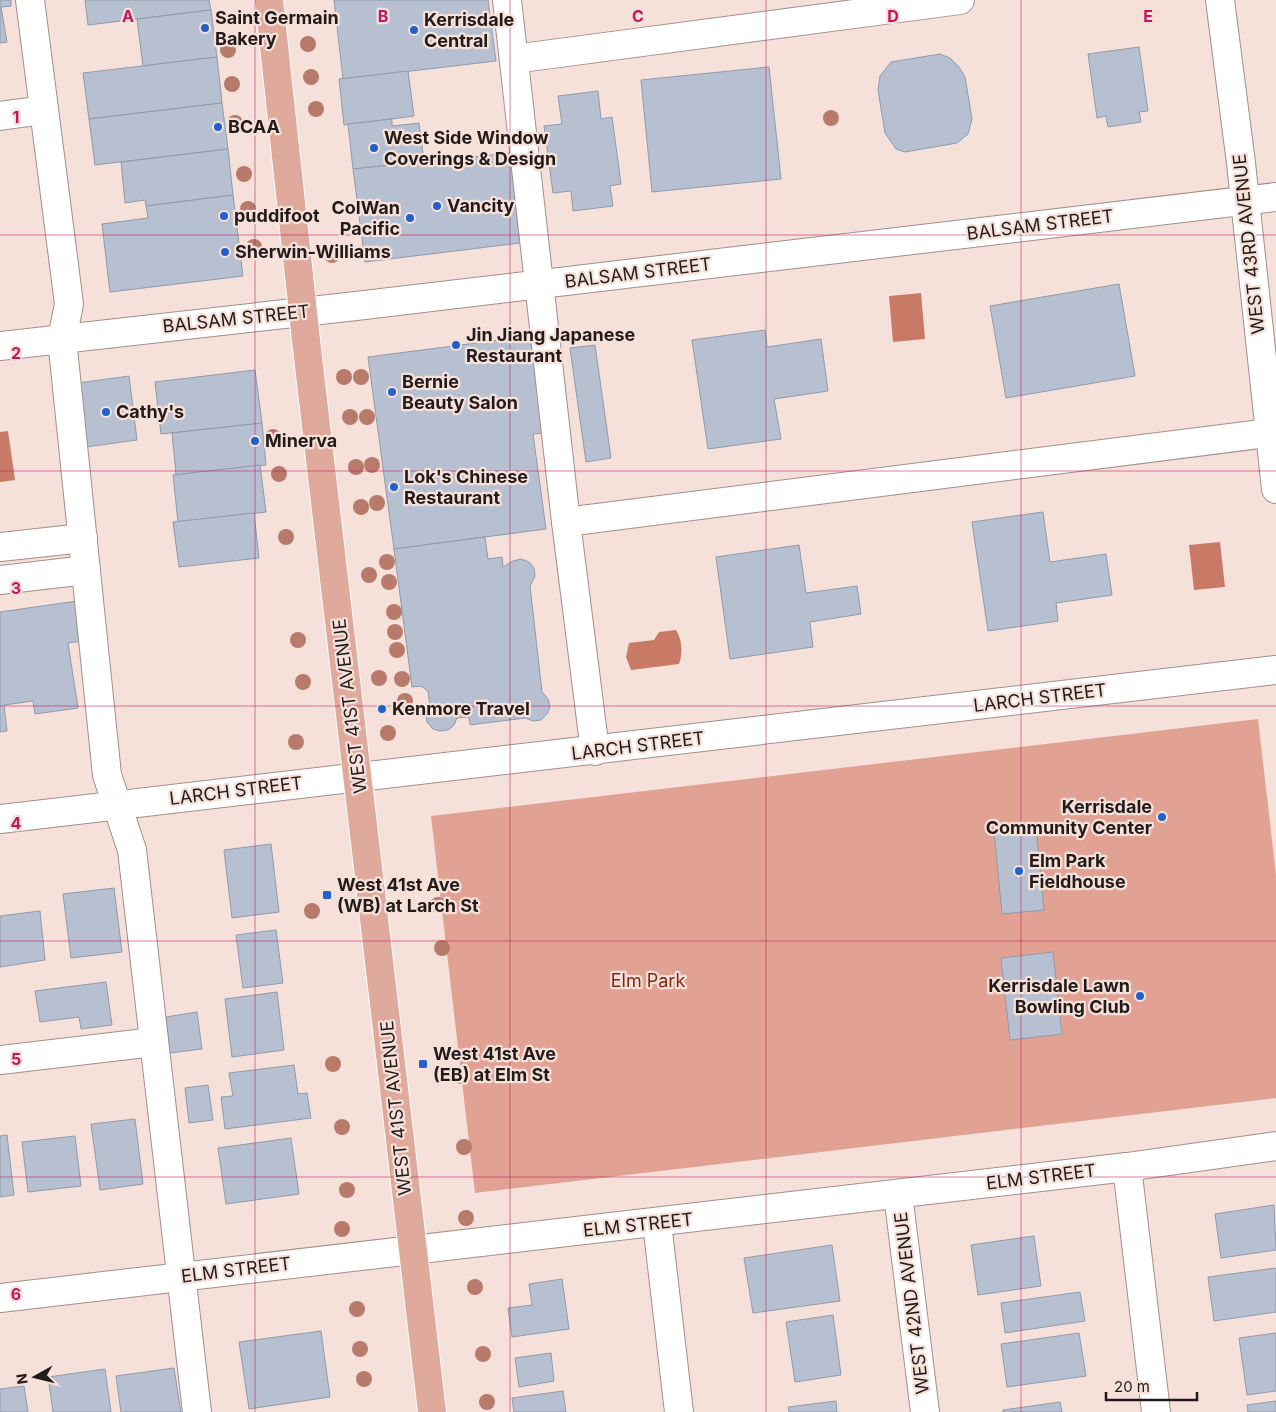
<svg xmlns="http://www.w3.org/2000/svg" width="1276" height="1412" font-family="Inter,sans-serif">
<rect width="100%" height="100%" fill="#f6e0da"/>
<polygon fill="#e1a293" points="1258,719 1276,875 1276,1098 475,1193 431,816"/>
<g fill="#c97a67">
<polygon points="921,293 925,339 893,342 889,296"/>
<polygon points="8,431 15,480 0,482 0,432"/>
<polygon points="1220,542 1225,587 1194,590 1189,545"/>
<path d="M676,630C682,639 683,654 679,664L631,670L626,657L629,643L654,640L659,632Z"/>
</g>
<g fill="#b6c0d1" stroke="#909aaa">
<polygon points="0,0 11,0 11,6 1,7 7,42 0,43"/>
<polygon points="85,0 209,0 211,10 88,25"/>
<polygon points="334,0 488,0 496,61 343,79"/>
<polygon points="211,10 217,57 143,66 137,19"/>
<polygon points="1139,47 1148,111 1139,112 1141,122 1108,127 1106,116 1097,118 1088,54"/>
<polygon points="940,54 950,58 959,67 965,77 972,119 968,134 957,143 905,152 896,149 885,133 878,90 880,76 891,62"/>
<polygon points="217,57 222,103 89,119 83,73"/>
<polygon points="769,67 781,179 652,192 641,80"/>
<polygon points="408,71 414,116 344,125 339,79"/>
<polygon points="598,91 601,119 612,117 621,184 610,186 613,206 573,211 571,191 553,193 544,126 562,124 558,96"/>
<polygon points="222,103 228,149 95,165 89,119"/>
<polygon points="392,119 392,126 419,123 424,161 353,169 348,124"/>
<polygon points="228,149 233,195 146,206 145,200 125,203 121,162"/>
<polygon points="510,153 520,243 365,262 353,169"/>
<polygon points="233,195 243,276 110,292 102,224 148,218 146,206"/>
<polygon points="1119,284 1135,376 1006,398 990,306"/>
<polygon points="765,330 767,347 821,339 828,391 774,399 781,439 708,449 692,340"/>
<polygon points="530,336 543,433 533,434 546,529 394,549 368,357"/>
<polygon points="595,345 611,458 586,462 570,348"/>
<polygon points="255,370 262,423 161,434 155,382"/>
<polygon points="129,376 137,440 86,447 78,383"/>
<polygon points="262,423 266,465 176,475 172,433"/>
<polygon points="260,465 266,512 178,522 173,475"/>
<polygon points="1043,512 1050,562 1106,554 1112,595 1056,603 1058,621 988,631 972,522"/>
<polygon points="254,513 259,558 179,567 173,522"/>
<polygon points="485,537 488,559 502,557 503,567 513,561 521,559 529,562 534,568 535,576 530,586 542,692 548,699 550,707 547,714 541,720 533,721 525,718 470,725 469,717 457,718 454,725 448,730 440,731 433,729 427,722 426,714 430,706 428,691 421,686 412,687 394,549"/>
<polygon points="799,545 806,593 857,586 861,614 810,622 813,647 730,659 716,557"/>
<polygon points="77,601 83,641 68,643 78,708 35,714 33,701 4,705 7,731 0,732 0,612"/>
<polygon points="1036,828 1044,910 1002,914 994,832"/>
<polygon points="271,844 279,912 232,918 224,850"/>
<polygon points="114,888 122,952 71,958 63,894"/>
<polygon points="40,911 45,960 0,967 0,916"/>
<polygon points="276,930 283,983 243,988 236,935"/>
<polygon points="1053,952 1062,1034 1010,1040 1001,958"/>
<polygon points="106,982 112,1025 81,1029 79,1017 40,1022 35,991"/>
<polygon points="277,992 284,1050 232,1057 225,999"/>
<polygon points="197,1012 202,1049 170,1053 166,1017"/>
<polygon points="294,1065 298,1094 307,1093 311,1118 225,1129 221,1097 233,1096 229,1073"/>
<polygon points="208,1085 213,1120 189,1123 185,1088"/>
<polygon points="135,1119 143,1184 100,1190 91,1124"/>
<polygon points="7,1135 14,1195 0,1197 0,1136"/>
<polygon points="75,1136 81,1186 28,1192 22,1142"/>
<polygon points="291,1138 299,1194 226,1204 218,1148"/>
<polygon points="1274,1205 1276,1250 1221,1258 1215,1214"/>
<polygon points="1034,1236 1041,1286 978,1295 971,1245"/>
<polygon points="832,1245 840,1301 753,1313 744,1258"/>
<polygon points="1276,1268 1276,1312 1214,1321 1208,1277"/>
<polygon points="562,1279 569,1329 512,1337 508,1308 532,1305 529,1284"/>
<polygon points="1080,1292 1085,1321 1005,1333 1001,1303"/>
<polygon points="833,1315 841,1375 795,1382 786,1322"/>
<polygon points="321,1331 330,1397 249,1409 239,1342"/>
<polygon points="1079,1333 1086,1376 1007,1387 1001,1344"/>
<polygon points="1276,1333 1276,1391 1247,1395 1239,1338"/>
<polygon points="551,1353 554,1381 519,1387 515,1358"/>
<polygon points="174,1368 181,1412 121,1412 116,1376"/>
<polygon points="105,1369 111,1412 53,1412 48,1377"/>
<polygon points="24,1386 28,1412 0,1412 0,1389"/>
<polygon points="563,1391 566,1412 514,1412 512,1398"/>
<polygon points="836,1401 837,1412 789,1412 788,1407"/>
<polygon points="1276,1401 1276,1412 1248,1412 1247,1405"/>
<polygon points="1060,1402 1062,1412 1003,1412 1003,1410"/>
</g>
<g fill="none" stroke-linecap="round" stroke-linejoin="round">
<defs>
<g id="minor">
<polyline points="30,0 69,304 62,339 107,775 132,850 197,1412"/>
<polyline points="507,0 566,522 595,751"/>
<polyline points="1220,0 1241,163 1276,489"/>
<polyline points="514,59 960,0"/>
<polyline points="0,116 44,110"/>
<polyline points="0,346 356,306 1276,197"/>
<polyline points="566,522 1276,432"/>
<polyline points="0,547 83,538"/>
<polyline points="0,580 86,570"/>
<polyline points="0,819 1276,670"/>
<polyline points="0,1060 154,1042"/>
<polyline points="1127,1167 1156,1412"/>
<polyline points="898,1194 925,1412"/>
<polyline points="657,1223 679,1412"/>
<polyline points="0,1298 1127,1167 1276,1146"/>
</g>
<polyline id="major" points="269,0 307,349 432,1412"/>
</defs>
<use href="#minor" stroke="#a38f8a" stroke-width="30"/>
<use href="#major" stroke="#fff" stroke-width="30"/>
<use href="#minor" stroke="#fff" stroke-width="28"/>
<use href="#major" stroke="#dfa99c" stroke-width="28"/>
</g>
<g fill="#b87a6b">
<circle cx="308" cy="44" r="8"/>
<circle cx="228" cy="50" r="8"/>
<circle cx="311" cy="77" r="8"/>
<circle cx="232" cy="84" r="8"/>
<circle cx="316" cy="109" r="8"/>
<circle cx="831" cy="118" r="8"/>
<circle cx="235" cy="123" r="8"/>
<circle cx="244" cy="174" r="8"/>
<circle cx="248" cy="209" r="8"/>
<circle cx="254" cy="247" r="8"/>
<circle cx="332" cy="255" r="8"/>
<circle cx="344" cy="377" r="8"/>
<circle cx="361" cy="377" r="8"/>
<circle cx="350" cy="417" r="8"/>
<circle cx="367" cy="417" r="8"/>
<circle cx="273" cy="437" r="8"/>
<circle cx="372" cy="465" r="8"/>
<circle cx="356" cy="467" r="8"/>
<circle cx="279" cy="474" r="8"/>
<circle cx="377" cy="503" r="8"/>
<circle cx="361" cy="507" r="8"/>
<circle cx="286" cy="537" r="8"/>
<circle cx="387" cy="562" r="8"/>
<circle cx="369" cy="575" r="8"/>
<circle cx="389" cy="582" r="8"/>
<circle cx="394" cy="612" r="8"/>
<circle cx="395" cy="632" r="8"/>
<circle cx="298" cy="640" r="8"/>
<circle cx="397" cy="650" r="8"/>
<circle cx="379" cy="678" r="8"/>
<circle cx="402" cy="679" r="8"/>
<circle cx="303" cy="682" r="8"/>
<circle cx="405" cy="701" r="8"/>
<circle cx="388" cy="733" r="8"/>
<circle cx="296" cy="742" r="8"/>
<circle cx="438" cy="905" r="8"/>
<circle cx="312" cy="911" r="8"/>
<circle cx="442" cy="948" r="8"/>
<circle cx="333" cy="1064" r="8"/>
<circle cx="461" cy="1076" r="8"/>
<circle cx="342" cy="1127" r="8"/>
<circle cx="464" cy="1147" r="8"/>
<circle cx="347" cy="1190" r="8"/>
<circle cx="466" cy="1218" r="8"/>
<circle cx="342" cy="1229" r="8"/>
<circle cx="475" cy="1287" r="8"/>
<circle cx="357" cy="1309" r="8"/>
<circle cx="360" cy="1349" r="8"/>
<circle cx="483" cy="1354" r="8"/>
<circle cx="364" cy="1379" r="8"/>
<circle cx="487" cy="1402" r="8"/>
</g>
<path fill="none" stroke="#c2185b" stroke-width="1" stroke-opacity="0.55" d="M255,0V1412M510,0V1412M766,0V1412M1021,0V1412M0,235H1276M0,471H1276M0,706H1276M0,941H1276M0,1177H1276"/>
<g fill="#2260cc" stroke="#f6e0da" stroke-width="2">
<circle cx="205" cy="28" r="5"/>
<circle cx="414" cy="30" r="5"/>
<circle cx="218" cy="127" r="5"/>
<circle cx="374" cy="148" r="5"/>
<circle cx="437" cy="206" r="5"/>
<circle cx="224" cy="216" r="5"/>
<circle cx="410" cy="218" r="5"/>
<circle cx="225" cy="252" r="5"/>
<circle cx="456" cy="345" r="5"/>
<circle cx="392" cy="392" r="5"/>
<circle cx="106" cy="412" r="5"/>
<circle cx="255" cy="441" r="5"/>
<circle cx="394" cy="487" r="5"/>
<circle cx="382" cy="709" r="5"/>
<circle cx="1162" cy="817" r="5"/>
<circle cx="1019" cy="871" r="5"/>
<rect x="322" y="890" width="10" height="10" rx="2.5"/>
<circle cx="1140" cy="996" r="5"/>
<rect x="418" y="1059" width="10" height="10" rx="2.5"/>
</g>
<g text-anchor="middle" stroke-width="4.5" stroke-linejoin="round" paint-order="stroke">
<g font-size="18" font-weight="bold" fill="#231b19" stroke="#f6e0da" text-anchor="start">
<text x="215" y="24">Saint Germain<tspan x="215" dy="21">Bakery</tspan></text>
<text x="424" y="26">Kerrisdale<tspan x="424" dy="21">Central</tspan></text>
<text x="228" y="133">BCAA</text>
<text x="384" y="144">West Side Window<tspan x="384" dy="21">Coverings &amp; Design</tspan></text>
<text x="447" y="212">Vancity</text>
<text x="400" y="214" text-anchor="end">ColWan<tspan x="400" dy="21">Pacific</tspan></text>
<text x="234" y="222">puddifoot</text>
<text x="235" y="258">Sherwin-Williams</text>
<text x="466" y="341">Jin Jiang Japanese<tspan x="466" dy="21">Restaurant</tspan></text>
<text x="402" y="388">Bernie<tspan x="402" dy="21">Beauty Salon</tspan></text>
<text x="116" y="418">Cathy's</text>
<text x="265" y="447">Minerva</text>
<text x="404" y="483">Lok's Chinese<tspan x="404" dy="21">Restaurant</tspan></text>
<text x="392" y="715">Kenmore Travel</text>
<text x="1152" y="813" text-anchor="end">Kerrisdale<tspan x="1152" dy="21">Community Center</tspan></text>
<text x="1029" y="867">Elm Park<tspan x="1029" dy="21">Fieldhouse</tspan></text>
<text x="337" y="891">West 41st Ave<tspan x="337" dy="21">(WB) at Larch St</tspan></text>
<text x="1130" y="992" text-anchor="end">Kerrisdale Lawn<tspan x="1130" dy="21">Bowling Club</tspan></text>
<text x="433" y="1060">West 41st Ave<tspan x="433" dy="21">(EB) at Elm St</tspan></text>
</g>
<g font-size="18" fill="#231b19" stroke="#f6e0da">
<text transform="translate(1040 225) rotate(-7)" y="6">BALSAM STREET</text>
<text transform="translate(1249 244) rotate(-96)" y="6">WEST 43RD AVENUE</text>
<text transform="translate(638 273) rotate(-7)" y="6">BALSAM STREET</text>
<text transform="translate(236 319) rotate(-6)" y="6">BALSAM STREET</text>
<text transform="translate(1040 698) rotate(-7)" y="6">LARCH STREET</text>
<text transform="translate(350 706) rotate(-97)" y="6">WEST 41ST AVENUE</text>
<text transform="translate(638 746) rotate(-7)" y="6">LARCH STREET</text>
<text transform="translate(236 791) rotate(-7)" y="6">LARCH STREET</text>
<text transform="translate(396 1108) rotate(-96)" y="6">WEST 41ST AVENUE</text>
<text transform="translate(1041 1177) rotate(-7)" y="6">ELM STREET</text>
<text transform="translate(638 1225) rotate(-6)" y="6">ELM STREET</text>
<text transform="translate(236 1270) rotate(-7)" y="6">ELM STREET</text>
<text transform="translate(912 1303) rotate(-97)" y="6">WEST 42ND AVENUE</text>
</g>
<g font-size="18" fill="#852610" stroke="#f6e0da">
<text x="648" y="987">Elm Park</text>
</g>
</g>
<g font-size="16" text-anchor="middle" font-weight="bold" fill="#c2185b" stroke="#f6e0da" stroke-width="4.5" stroke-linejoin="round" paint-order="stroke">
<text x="128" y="22">A</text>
<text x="383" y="22">B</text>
<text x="638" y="22">C</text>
<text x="893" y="22">D</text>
<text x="1148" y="22">E</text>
<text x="16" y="123">1</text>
<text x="16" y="359">2</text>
<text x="16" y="594">3</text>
<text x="16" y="829">4</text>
<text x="16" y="1065">5</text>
<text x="16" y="1300">6</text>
</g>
<g transform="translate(35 1377) rotate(262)" stroke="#f6e0da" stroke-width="4" paint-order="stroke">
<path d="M0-4L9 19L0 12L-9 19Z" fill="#231b19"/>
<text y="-8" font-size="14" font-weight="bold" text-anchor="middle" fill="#231b19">N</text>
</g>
<path d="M1106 1392v8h91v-8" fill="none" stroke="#231b19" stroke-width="2.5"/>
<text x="1114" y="1392" font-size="15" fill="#231b19" stroke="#f6e0da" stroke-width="4" paint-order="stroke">20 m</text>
</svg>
